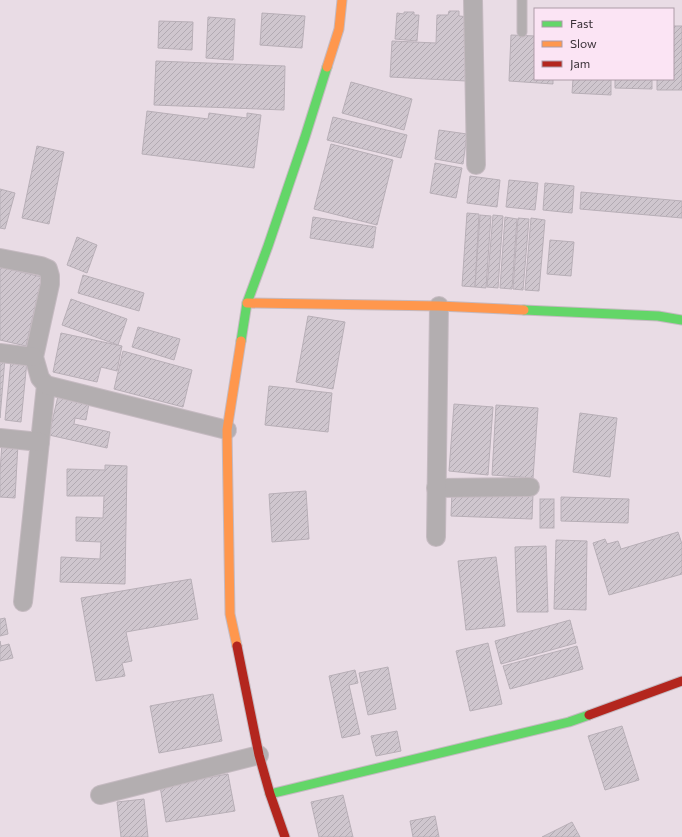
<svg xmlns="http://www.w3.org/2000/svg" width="682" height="837" font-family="Commissioner,sans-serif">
<defs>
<pattern id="building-hatch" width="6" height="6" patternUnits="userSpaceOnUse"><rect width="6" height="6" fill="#cfc6ce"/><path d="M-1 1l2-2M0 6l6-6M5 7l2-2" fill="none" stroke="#b2aab2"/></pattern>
</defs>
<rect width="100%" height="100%" fill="#e9dce5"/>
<g fill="url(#building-hatch)" stroke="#b8afb7">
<polygon points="449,11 459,11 459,16 470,17 466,81 390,77 392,41 436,43 437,15 448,15"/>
<polygon points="404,12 414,12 414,15 419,15 417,41 395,39 397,13 404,14"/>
<polygon points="262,13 305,16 302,48 260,45"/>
<polygon points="208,17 235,19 233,60 206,58"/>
<polygon points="159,21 193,22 192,50 158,48"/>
<polygon points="673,26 682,26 682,90 657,90 657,79 673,79"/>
<polygon points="511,35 535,36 535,79 553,79 553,84 509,81"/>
<polygon points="156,61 285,66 284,110 154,105"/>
<polygon points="573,79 611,79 611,95 572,93"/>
<polygon points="615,79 652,79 652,89 615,88"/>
<polygon points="351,82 412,99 404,130 342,113"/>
<polygon points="147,111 208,119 209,113 247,118 247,113 261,115 254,168 142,154"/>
<polygon points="333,117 407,135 401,158 327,140"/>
<polygon points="439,130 467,134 463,164 435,159"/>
<polygon points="331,144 393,160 377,225 314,209"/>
<polygon points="37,146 64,152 49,224 22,218"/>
<polygon points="435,163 462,168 456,198 430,193"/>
<polygon points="470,176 500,180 497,207 467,203"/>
<polygon points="509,180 538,183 535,210 506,207"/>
<polygon points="545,183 574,186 572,213 543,210"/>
<polygon points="0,189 15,193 5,229 0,228"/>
<polygon points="581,192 682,201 682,218 580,209"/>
<polygon points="467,213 479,214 475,287 462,286"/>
<polygon points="480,215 491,216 486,288 475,287"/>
<polygon points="493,215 503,216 498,288 487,287"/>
<polygon points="313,217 376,227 373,248 310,238"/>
<polygon points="505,217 517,219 512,289 500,288"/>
<polygon points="518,218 529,219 523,290 513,289"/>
<polygon points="531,218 545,220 539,291 525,290"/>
<polygon points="77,237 97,245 87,273 67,265"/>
<polygon points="550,240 574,242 571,276 547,274"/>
<polygon points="0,267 42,277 26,346 0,340"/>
<polygon points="83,275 144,293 139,311 78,293"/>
<polygon points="71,299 127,319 118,345 62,325"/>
<polygon points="308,316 345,322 333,389 296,382"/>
<polygon points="138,327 180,339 174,360 132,347"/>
<polygon points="61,333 122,346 117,371 101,367 97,382 53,372"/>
<polygon points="123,351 192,370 183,407 114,389"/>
<polygon points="0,357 5,358 0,418"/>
<polygon points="11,360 27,361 21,422 5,420"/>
<polygon points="269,386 332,393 328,432 265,425"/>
<polygon points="58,396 89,403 86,420 75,418 74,424 110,432 107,448 49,435"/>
<polygon points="454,404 493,407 488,475 449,471"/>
<polygon points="496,405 538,408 533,478 492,475"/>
<polygon points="580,413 617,418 610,477 573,472"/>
<polygon points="2,443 18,444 15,498 0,497 0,472"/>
<polygon points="105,465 127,466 125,584 60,582 61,557 100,559 101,542 76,541 76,517 103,518 104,496 67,496 67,469 105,470"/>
<polygon points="306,491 309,539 272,542 269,494"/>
<polygon points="452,491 533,494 532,519 451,516"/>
<polygon points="561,497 629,499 628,523 561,521"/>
<rect x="540" y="499" width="14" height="29"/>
<polygon points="678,532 682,544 682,574 609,595 593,543 605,539 607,544 618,541 621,549"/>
<polygon points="556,540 587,541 586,610 554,609"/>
<polygon points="546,546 548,612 517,612 515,547"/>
<polygon points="496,557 505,626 466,630 458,561"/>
<polygon points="191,579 198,619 126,632 132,661 122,663 125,676 96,681 81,598"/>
<polygon points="5,618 8,634 0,636 0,619"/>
<polygon points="570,620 576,643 501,664 495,641"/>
<polygon points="0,641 1,646 9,644 13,658 0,661"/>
<polygon points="488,643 502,704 470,711 456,651"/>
<polygon points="577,646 583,669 510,689 503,666"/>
<polygon points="388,667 396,709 368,715 359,673"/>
<polygon points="355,670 358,683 349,685 360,734 342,738 329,676"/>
<polygon points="213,694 222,741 159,753 150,706"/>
<polygon points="622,726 639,780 605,790 588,736"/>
<polygon points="397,731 401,751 376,756 371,736"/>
<polygon points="228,774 235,811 166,822 160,786"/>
<polygon points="343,795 353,837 319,837 311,802"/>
<polygon points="144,799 148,837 121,837 117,802"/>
<polygon points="435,816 439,837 413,837 410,821"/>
<polygon points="572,822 580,837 542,837"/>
</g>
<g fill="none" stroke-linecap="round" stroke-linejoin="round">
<defs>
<polyline id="lane" points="522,32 522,0"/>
<g id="street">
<polyline points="473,0 476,165"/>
<polyline points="0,258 41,266 48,269 50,276 50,284 34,357 40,378 46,385 23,602"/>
<polyline points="0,353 34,357"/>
<polyline points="46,385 227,430"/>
<polyline points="0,438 40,442"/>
<polyline points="436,488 530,487"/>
<polyline points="436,537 439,306"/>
<polyline points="100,795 259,755"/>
</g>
<g id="fast">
<polyline points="524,310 658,316 682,320"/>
<polyline points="241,341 247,303 268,246 305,137 327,67"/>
<polyline points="270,794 569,722 589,715"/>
</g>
<g id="slow">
<polyline points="327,67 339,29 342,0"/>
<polyline points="247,303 439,306 524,310"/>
<polyline points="237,646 230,614 227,430 241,341"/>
</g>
<g id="jam">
<polyline points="237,646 259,755 270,794 285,837"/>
<polyline points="589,715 682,681"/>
</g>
</defs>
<use href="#lane" stroke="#c5bac1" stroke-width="11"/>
<use href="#street" stroke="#c5bac1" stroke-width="20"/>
<use href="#fast" stroke="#c5bac1" stroke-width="11"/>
<use href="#slow" stroke="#c5bac1" stroke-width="11"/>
<use href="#jam" stroke="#c5bac1" stroke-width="11"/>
<use href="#lane" stroke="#b3aeb0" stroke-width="9"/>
<use href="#street" stroke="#b3aeb0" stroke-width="18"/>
<use href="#fast" stroke="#63d668" stroke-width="9"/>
<use href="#slow" stroke="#ff974d" stroke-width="9"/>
<use href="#jam" stroke="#b3261e" stroke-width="9"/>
</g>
<rect x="534" y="8" width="140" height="72" fill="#fbe4f4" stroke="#ad9ca8"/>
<rect x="542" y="21" width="20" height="6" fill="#63d668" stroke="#ad9ca8"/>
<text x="570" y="28" font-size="12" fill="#383036">Fast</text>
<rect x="542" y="41" width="20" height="6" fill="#ff974d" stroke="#ad9ca8"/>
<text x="570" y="48" font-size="12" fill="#383036">Slow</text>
<rect x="542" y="61" width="20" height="6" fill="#b3261e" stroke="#ad9ca8"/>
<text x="570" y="68" font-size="12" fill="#383036">Jam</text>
</svg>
